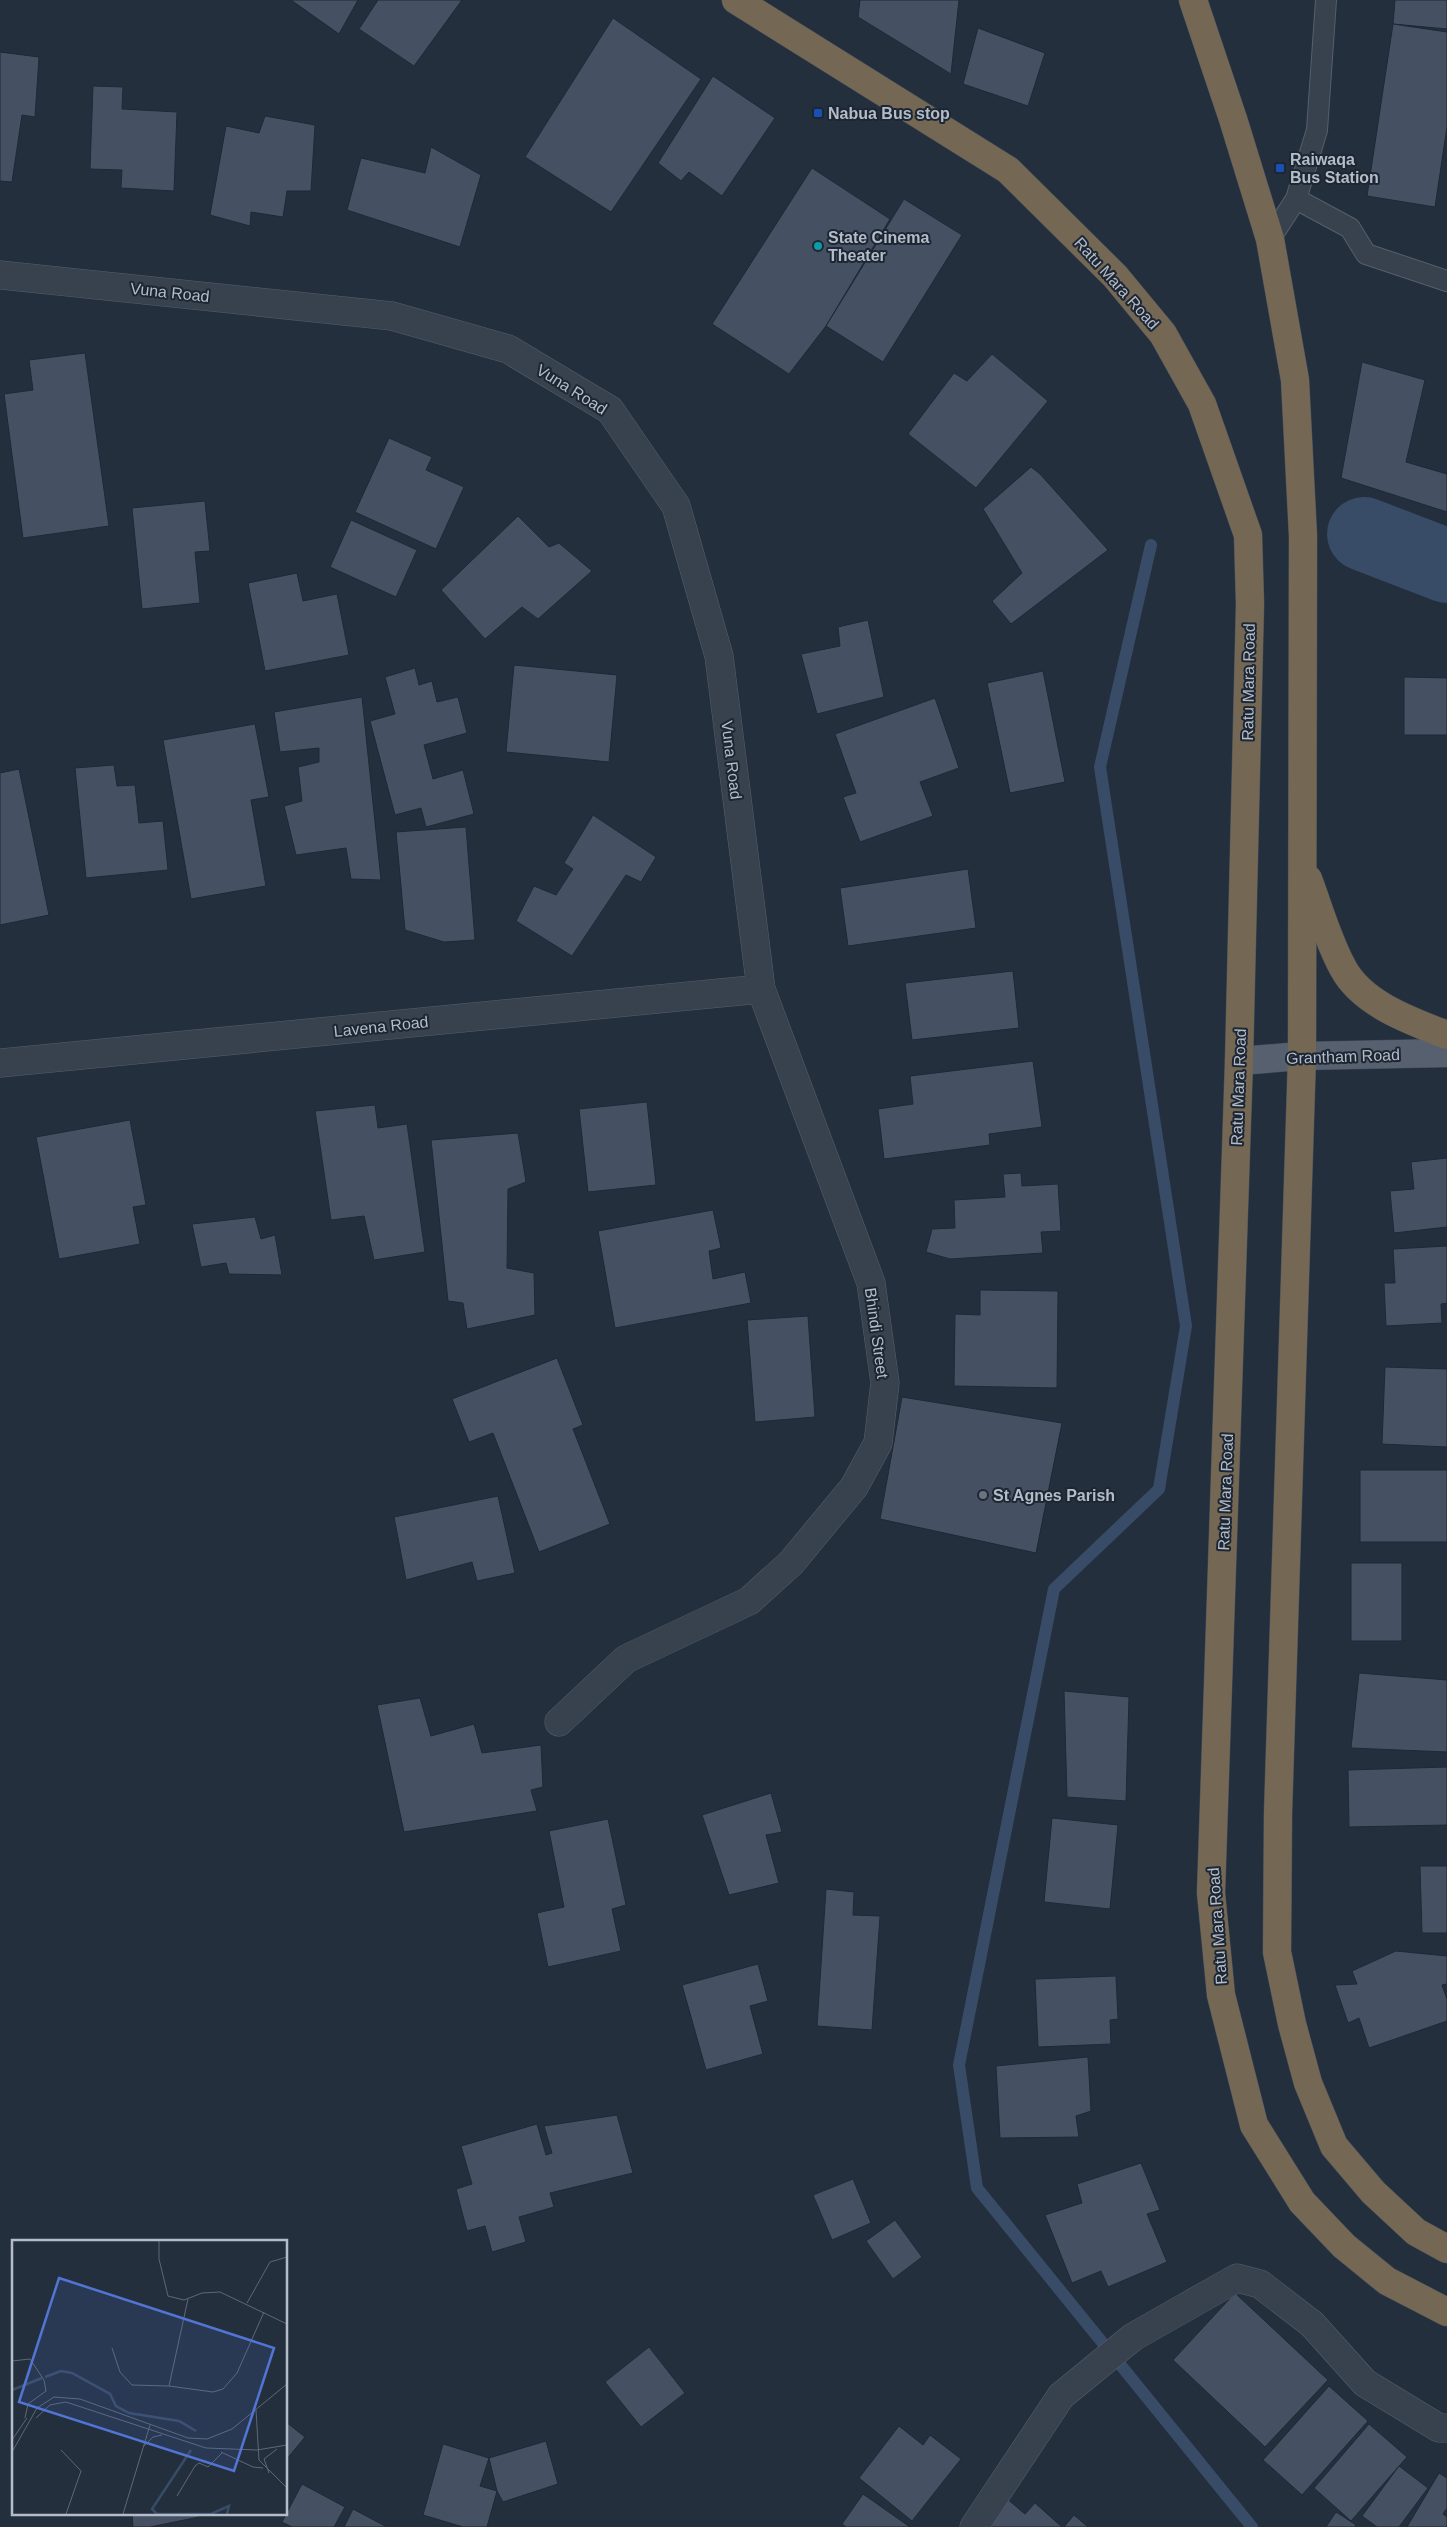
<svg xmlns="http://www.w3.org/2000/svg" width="1447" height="2527" font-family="Arial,sans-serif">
<rect width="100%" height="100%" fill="#242f3e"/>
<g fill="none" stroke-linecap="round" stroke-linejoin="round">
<polyline stroke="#394c67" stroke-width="12" points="1151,545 1100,767 1186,1326 1159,1489 1054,1589 959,2065 977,2188 1252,2527"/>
<polyline stroke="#394c67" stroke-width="74" points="1364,534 1447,566"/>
</g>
<g fill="#455162" stroke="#1f2835">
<polygon points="291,0 358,0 339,34"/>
<polygon points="378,0 462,0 414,66 359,29"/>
<polygon points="860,0 959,0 951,74 858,17"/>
<polygon points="1395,0 1447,0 1447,29 1393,24"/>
<polygon points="613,18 701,79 611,212 525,157"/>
<polygon points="1393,24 1447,32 1447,127 1435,207 1367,196"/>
<polygon points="978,28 1045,53 1028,106 963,84"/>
<polygon points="0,52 39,57 35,117 22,115 12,182 0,181"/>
<polygon points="713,76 775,118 722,196 689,172 681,181 658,163"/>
<polygon points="93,86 123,87 122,109 177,112 174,191 121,188 122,170 90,169"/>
<polygon points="265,116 315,125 311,191 287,191 283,217 251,212 250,226 210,215 226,126 259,133"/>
<polygon points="431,147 481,175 460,247 347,210 361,158 425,173"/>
<polygon points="812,168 890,219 826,326 789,374 712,324"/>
<polygon points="904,199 962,235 883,362 826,326"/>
<polygon points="85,353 109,526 23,538 4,394 33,390 29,360"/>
<polygon points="992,354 1048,401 976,488 908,434 954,373 967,381"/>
<polygon points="1362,362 1425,380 1406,462 1447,474 1447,512 1341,478"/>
<polygon points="389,438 432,457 426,470 464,487 436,549 355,512"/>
<polygon points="1031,467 1040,474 1108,550 1011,624 992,601 1022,573 983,509"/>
<polygon points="205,501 210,551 195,552 200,603 142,609 132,508"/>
<polygon points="518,516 549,547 559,543 592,571 538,619 522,607 485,639 441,590"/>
<polygon points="351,520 417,550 396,597 330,567"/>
<polygon points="297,573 303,601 337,594 349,655 265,671 248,583"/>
<polygon points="868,620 884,697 817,714 801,654 840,646 838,627"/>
<polygon points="514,665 617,675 609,762 506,752"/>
<polygon points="415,668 419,685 432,681 437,702 458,697 467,733 424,745 433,779 463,770 474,814 426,827 421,808 395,815 370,721 395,714 385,677"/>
<polygon points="1043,671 1065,782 1010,793 987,683"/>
<polygon points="1404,677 1447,678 1447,735 1404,735"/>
<polygon points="362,697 381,880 351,879 346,848 296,855 284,806 302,801 298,767 319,762 319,748 280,752 274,712"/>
<polygon points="935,698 959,768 920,782 933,816 860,842 843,797 856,793 835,734"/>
<polygon points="255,724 269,797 251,800 266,886 191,899 163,740"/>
<polygon points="114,765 117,786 135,785 139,823 163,821 168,870 86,878 75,768"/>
<polygon points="19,769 49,915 0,925 0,773"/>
<polygon points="593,815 656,857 641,882 626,875 572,956 516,921 534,886 556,895 573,869 564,863"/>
<polygon points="466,827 475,940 444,942 405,930 396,832"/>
<polygon points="968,869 976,928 848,946 840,888"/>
<polygon points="1013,971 1019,1028 912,1040 905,983"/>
<polygon points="1033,1061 1042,1127 989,1134 990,1145 884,1159 878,1109 913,1104 910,1076"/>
<polygon points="647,1102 656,1185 588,1192 579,1109"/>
<polygon points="375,1105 378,1128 407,1124 425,1252 374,1260 364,1216 331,1220 315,1111"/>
<polygon points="130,1120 146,1205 133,1207 140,1244 59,1259 36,1137"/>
<polygon points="518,1133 526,1182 508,1189 507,1268 534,1273 535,1315 467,1329 463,1303 448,1301 431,1140"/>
<polygon points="1447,1158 1447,1227 1394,1233 1390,1191 1414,1189 1411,1162"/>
<polygon points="1021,1173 1022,1186 1058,1184 1061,1231 1041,1232 1043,1253 950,1259 926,1252 932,1229 955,1228 954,1200 1005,1197 1003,1174"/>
<polygon points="713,1210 721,1248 709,1251 713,1279 745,1272 751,1303 615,1328 598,1231"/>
<polygon points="255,1217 261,1239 275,1235 282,1275 229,1274 226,1263 201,1267 192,1224"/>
<polygon points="1447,1246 1447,1303 1441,1304 1442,1323 1386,1326 1384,1283 1395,1283 1393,1249"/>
<polygon points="980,1290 1058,1291 1057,1388 954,1386 955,1314 980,1315"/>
<polygon points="808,1316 815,1417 755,1422 747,1320"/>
<polygon points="557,1358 583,1425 573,1429 610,1524 539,1552 493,1433 469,1442 452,1399"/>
<polygon points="1385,1367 1447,1369 1447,1447 1382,1444"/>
<polygon points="902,1397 1062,1423 1036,1553 880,1519"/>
<rect x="1360" y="1470" width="87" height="72"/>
<polygon points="498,1496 515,1573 477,1581 472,1562 406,1580 394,1517"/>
<rect x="1351" y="1563" width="51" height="78"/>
<polygon points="1359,1673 1447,1680 1447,1752 1351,1748"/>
<polygon points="1064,1691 1129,1697 1126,1801 1067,1797"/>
<polygon points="420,1698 431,1736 474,1724 482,1753 541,1745 543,1787 531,1790 537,1811 404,1832 377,1705"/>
<polygon points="1447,1767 1447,1825 1349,1827 1348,1770"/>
<polygon points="771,1793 782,1832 766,1835 779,1883 729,1895 702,1815"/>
<polygon points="1052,1818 1118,1825 1110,1909 1044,1902"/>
<polygon points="608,1819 626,1905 612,1909 621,1951 548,1967 537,1913 564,1907 549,1831"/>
<polygon points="1420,1866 1447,1866 1447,1933 1422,1933"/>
<polygon points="826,1889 854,1892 853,1915 880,1916 872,2030 817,2026"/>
<polygon points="1396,1951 1447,1956 1447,1984 1442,1985 1447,1999 1447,2021 1369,2048 1359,2018 1348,2023 1335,1985 1357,1984 1352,1971"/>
<polygon points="758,1964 768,2001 750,2006 763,2054 706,2070 682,1985"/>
<polygon points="1116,1976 1118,2019 1110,2020 1111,2044 1038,2047 1035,1979"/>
<polygon points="1088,2057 1091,2111 1076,2116 1079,2137 1000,2138 996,2066"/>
<polygon points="617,2115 633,2173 550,2193 554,2207 519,2217 526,2242 492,2252 485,2226 467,2231 456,2189 472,2184 461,2146 537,2124 546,2155 552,2153 544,2126"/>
<polygon points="1141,2163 1160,2210 1147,2214 1167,2262 1108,2287 1101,2271 1072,2283 1045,2215 1082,2203 1077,2184"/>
<polygon points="853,2179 871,2223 832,2240 813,2195"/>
<polygon points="895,2220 922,2257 893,2279 866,2241"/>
<polygon points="1235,2293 1328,2380 1265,2447 1173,2360"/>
<polygon points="649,2347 685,2393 641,2427 605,2382"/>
<polygon points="1329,2386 1368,2421 1302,2495 1263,2460"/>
<polygon points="286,2422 305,2437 286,2460"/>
<polygon points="1369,2424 1407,2457 1351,2521 1314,2488"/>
<polygon points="899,2426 923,2445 930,2435 961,2459 912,2521 859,2478"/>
<polygon points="546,2441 558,2484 503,2502 497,2491 489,2458"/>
<polygon points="443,2444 489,2458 480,2486 497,2491 487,2527 463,2527 423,2515"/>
<polygon points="1399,2466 1428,2488 1399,2527 1377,2527 1362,2516"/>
<polygon points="1439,2473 1447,2478 1447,2508 1443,2514 1447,2517 1447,2527 1407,2527"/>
<polygon points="302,2484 345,2507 334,2527 292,2527 282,2522"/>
<polygon points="863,2494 910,2527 846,2527 842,2524"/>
<polygon points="1006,2498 1025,2514 1035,2503 1062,2527 982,2527"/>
<polygon points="353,2509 387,2527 344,2527"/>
<polygon points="1336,2512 1356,2525 1355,2527 1326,2527"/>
<polygon points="132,2513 199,2513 199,2517 150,2527 133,2527"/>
<polygon points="1074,2515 1088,2527 1064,2527"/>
</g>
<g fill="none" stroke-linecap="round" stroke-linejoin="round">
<defs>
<g id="lane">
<polyline points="1296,199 1350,228 1366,254 1447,281"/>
<polyline points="1270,239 1296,199 1317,130 1326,0"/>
</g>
<g id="street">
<polyline points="0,275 392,316 508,349 610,410 676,506 719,656 761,989 871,1283 885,1383 878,1443 854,1487 791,1563 749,1601 626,1659 559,1722"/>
<polyline points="0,1063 761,989"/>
<polyline points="974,2527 1061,2396 1133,2337 1237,2278 1260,2284 1312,2324 1365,2383 1439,2428 1447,2428"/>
</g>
<polyline id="primary" points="1239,1061 1302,1056 1447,1053"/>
<g id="highway">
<polyline points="736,0 1008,170 1115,276 1163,334 1202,404 1248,535 1250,604 1239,1061 1211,1893 1221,1995 1254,2125 1302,2202 1344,2246 1387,2281 1447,2312"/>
<polyline points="1193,0 1233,119 1270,239 1295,380 1303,536 1302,1056 1278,1814 1277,1952 1292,2024 1308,2083 1334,2146 1373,2192 1416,2232 1447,2249"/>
<path d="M1308,879C1319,908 1328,941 1343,968C1362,1004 1411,1021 1447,1035"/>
</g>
</defs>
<use href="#lane" stroke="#565f6c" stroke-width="22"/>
<use href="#street" stroke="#565f6c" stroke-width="29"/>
<use href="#primary" stroke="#414a57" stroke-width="29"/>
<use href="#highway" stroke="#434c59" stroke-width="29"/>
<use href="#lane" stroke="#38414e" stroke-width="20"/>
<use href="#street" stroke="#38414e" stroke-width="28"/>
<use href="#primary" stroke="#56606e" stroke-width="28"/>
<use href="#highway" stroke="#746855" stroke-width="28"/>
</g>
<g fill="#1a4fb4" stroke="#1d2633" stroke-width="2">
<rect x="813" y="108" width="10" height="10" rx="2.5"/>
<rect x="1275" y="163" width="10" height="10" rx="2.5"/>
</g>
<circle fill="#0f9aa8" stroke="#1d2633" stroke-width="2" cx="818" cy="246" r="5"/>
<circle fill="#6b7280" stroke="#1d2633" stroke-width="2" cx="983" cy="1495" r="5"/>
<g text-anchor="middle" stroke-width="4" stroke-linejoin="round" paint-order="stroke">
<g font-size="16" font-weight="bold" fill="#b4bcc9" stroke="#1d2633" text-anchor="start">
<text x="828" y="119">Nabua Bus stop</text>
<text x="1290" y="165">Raiwaqa<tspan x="1290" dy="18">Bus Station</tspan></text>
<text x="828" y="243">State Cinema<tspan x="828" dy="18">Theater</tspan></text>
<text x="993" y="1501">St Agnes Parish</text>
</g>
<g font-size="16" fill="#b4bcc9" stroke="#1d2633">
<text transform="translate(1117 283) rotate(48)" y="6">Ratu Mara Road</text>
<text transform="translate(170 292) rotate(6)" y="6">Vuna Road</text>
<text transform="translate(572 389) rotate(32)" y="6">Vuna Road</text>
<text transform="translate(1248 682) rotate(-89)" y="6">Ratu Mara Road</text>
<text transform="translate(732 760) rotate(83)" y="6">Vuna Road</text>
<text transform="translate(381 1026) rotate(-6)" y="6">Lavena Road</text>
<text transform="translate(1343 1056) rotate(-2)" y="6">Grantham Road</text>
<text transform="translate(1238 1087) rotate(-88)" y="6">Ratu Mara Road</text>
<text transform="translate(877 1333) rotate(82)" y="6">Bhindi Street</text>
<text transform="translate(1225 1492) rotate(-88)" y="6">Ratu Mara Road</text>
<text transform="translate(1217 1926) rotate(-94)" y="6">Ratu Mara Road</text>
</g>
</g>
<g transform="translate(12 2240)">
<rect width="275" height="275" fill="#242f3e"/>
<path fill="none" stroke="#394c67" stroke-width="2.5" d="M33,137L49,131L60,133L98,154L104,166L117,173L167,181L184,191M0,150L30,138M179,210L140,269L145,274H199L217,266L215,274"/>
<path fill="none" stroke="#5e6776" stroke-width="1" d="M147,1V19L156,56L172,60L190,53L208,52L275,84M235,63L258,22L275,17M100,108L108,132L120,145L157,146L201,152L211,149L225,133L252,72M0,121L18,119L32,140L34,151L16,164L13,178M157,146L176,59M244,170L247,220L275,248M24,178L38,165L54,162L194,208L245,210L275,205M0,200L15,178M132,206L141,197L150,195M49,210L69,231L54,274M0,212L25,168L42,157L68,159L176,198L195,199L220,189L275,144M209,212L241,227L251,228M257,233L252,219L265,209M165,256L183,226L187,223L196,227L210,213M111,274L138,185"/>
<path fill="#5274d3" fill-opacity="0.15" stroke="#5274d3" stroke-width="2.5" d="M47,38L262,108L222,231L7,162Z"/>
<rect width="275" height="275" fill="none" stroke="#b4bcc9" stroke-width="2.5"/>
</g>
</svg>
